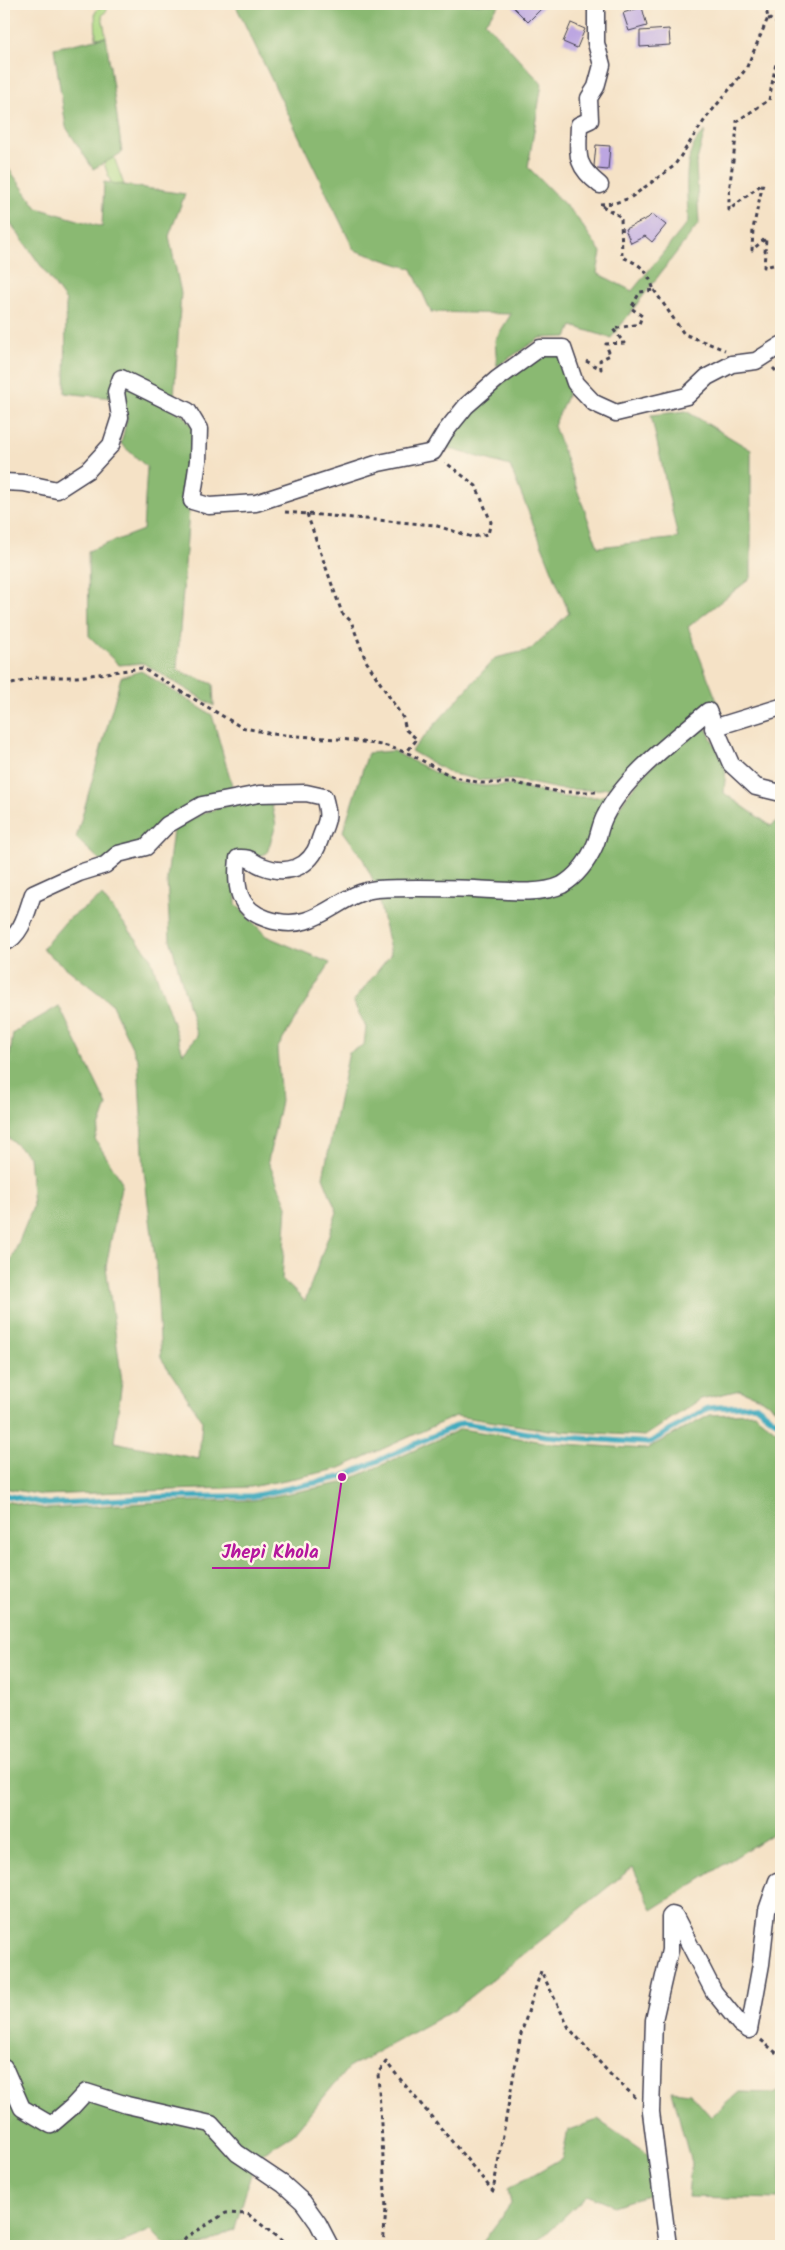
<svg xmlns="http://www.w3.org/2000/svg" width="785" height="2250" font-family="Kalam,sans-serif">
<rect width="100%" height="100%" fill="#fcf5e5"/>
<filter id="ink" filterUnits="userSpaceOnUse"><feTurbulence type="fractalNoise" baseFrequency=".02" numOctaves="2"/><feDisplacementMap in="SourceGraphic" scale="10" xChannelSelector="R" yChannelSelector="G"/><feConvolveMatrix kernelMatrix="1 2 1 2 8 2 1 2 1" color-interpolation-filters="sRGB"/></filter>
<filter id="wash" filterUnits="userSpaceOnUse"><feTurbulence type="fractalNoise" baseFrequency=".0096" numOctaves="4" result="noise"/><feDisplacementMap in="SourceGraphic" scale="20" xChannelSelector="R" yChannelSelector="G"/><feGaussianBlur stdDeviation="1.12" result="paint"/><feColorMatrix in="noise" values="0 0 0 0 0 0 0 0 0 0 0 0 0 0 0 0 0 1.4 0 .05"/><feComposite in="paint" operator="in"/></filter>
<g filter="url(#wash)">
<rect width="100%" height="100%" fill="#f5e2c6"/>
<g fill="#aed984" stroke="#687e60">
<polygon points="101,4 107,4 107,10 102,16 106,37 96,38 95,13"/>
<polygon points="114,157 124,185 111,183 104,163"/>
</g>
<g fill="#8ab972" stroke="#566e56">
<path d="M235,4H500L485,22L542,84L528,167L575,215L601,252L597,273L632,291L688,222C688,192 680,152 705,131L696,164L699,223L611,338L572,326L567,337L540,338L497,366L495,340L511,314L431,312L412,269L354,250Z"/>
<polygon points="106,37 122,153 93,169 66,127 54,48"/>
<polygon points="4,162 37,208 102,227 104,182 185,194 169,236 181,293 174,398 118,374 112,398 65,393 66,301 4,214"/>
<path d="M544,352H560L570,389L554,426L598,547L678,538L651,415L686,411L751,450V578L688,627L724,719L715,723L708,710L624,786L594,790L559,789L515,780H481L452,774L411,751L495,658L530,650L569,613L510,466L447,448C463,405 510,379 544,352Z"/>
<polygon points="125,382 185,416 195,432 177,670 213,684 214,706 143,663 119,665 89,636 88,551 143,530 147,467 121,444 127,418 122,395"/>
<polygon points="141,671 212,715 234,793 143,843 102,862 76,838 121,677"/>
<polygon points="704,724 726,767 724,793 771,826 781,817 781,1413 764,1400 740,1390 701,1399 645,1436 548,1430 456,1416 338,1469 251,1487 43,1495 4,1488 4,1278 33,1207 29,1156 4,1134 6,1086 13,1033 59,1006 107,1105 95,1139 122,1182 106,1267 122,1381 114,1442 199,1459 202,1420 161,1358 156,1267 144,1171 138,1060 111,1003 42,949 67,920 102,896 150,956 183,1053 197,1036 170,939 167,879 173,830 203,813 235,803 271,801 276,825 267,853 257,857 235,854 236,904 266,936 330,963 277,1049 281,1101 268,1161 287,1206 282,1279 305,1301 337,1212 323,1177 349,1052 364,1045 366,1027 353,1002 391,954 377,893 565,889 629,793 651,767"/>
<polygon points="393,751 453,782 485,786 515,785 562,797 597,797 616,793 577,866 557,882 533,888 375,884 362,857 343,831 368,753"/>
<polygon points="754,1413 781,1435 781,1836 775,1832 652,1910 633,1867 455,2009 348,2068 293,2134 256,2157 235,2229 200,2246 166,2246 151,2230 114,2246 4,2246 4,1501 47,1509 162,1502 254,1500 342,1483 461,1429 550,1443 646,1449 710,1415"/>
<polygon points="781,2089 781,2199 688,2197 691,2163 672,2091 690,2093 711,2117 739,2092 774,2093"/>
<polygon points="598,2120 652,2157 656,2192 614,2206 587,2195 533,2246 480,2246 511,2204 508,2189 562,2158 568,2130"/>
</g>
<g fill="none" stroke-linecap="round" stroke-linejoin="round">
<polyline stroke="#3faabe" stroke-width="5.5" points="4,1495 48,1504 161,1497 253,1496 342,1477 462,1423 547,1436 649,1443 708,1408 755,1405 781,1425"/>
</g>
<g id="blocks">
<g fill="#bca6e1">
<polygon points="510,4 546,4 528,22"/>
<polygon points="642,7 647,26 629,31 623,13"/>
<polygon points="571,23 585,29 577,48 563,42"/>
<polygon points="669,29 670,45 640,47 640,31"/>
<polygon points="596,145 610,146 608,170 597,169 594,166"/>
<polygon points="652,214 666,225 652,242 645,236 631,243 625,229 648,218"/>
</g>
</g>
</g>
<g filter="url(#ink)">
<use href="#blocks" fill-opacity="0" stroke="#423f50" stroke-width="1"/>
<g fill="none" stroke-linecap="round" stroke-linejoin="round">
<defs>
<g id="minor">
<path d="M594,4L596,6V43L602,65L596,87L589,98L590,120L579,125C578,155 574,165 600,185"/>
<polyline points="4,482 24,483 57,490 88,470 111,445 120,417 116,392 121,378 188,411 199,429 198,461 192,501 209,506 256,503 379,463 433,452 445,432 466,406 497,379 540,348 563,348 575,383 594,403 616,413 687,396 707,377 732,364 756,361 781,345"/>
<polyline points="713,728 781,707"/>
<path d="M4,943C22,936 27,911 33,894L79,873L105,865L118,854L146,847L167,825L202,805L259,794L306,793L324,797C331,821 326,820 319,842C310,868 287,876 262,866C251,862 252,857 238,858C235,886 237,909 267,919C317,936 336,893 377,889C410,887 443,888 475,889C500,890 539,896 562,885C577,876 588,861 595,845C599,836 600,825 605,816C625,776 674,740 708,711L731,764L756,787L781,793"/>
<polyline points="4,2067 22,2108 51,2125 72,2107 86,2092 127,2105 211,2124 237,2153 283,2184 303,2202 318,2223 330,2246"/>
<polyline points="668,2246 651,2112 654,2020 670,1950 670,1917 672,1915 675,1916 714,1992 740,2024 749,2030 761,1964 767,1910 777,1881 781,1887"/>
</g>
</defs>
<use href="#minor" stroke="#423f50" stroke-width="19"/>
<g stroke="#423f50" stroke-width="3" stroke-dasharray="4 4" stroke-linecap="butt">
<polyline points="768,18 780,25 781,32"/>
<path d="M781,59L776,63L769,100L737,121C736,152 728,180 729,210L763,183L753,229L752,250L766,238L764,267L773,265L781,259"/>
<polyline points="600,204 615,203 630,198 674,166 706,118 746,69 768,18 765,4"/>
<polyline points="654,290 684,334 725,350"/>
<path d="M586,361L601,369L600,360L610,355L606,344L624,343L613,329L639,324L642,316L631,308L640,292L654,290C647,270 642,265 622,257L621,217L599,204"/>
<polyline points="773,368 781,376"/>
<polyline points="285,512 434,525 472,537 488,534 491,522 476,486 445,462"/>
<polyline points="307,514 342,613 351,621 366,661 403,718 406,730 417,739 406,753"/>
<polyline points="4,686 38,677 77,677 142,668 241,727 272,734 350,740 387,746 410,754 451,776 481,783 515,783 559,792 599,792"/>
<polyline points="761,2040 781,2057"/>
<polyline points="179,2246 186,2237 226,2213 248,2214 288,2246"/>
<polyline points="383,2246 386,2209 378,2073 386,2062 493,2191 521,2034 541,1971 569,2028 610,2074 636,2098"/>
</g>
<use href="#minor" stroke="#fff" stroke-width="16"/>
</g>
</g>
<path fill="none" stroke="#b5179e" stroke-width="2" d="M342 1477L329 1568H212"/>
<circle fill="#b5179e" stroke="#fcf5e5" stroke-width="2" cx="342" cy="1477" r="5"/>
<g font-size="19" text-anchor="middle" font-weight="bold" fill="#b5179e" stroke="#fcf5e5" stroke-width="5" stroke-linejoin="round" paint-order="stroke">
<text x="270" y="1558">Jhepi Khola</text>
</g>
<rect width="785" height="2250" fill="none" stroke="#fcf5e5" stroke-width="20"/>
</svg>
